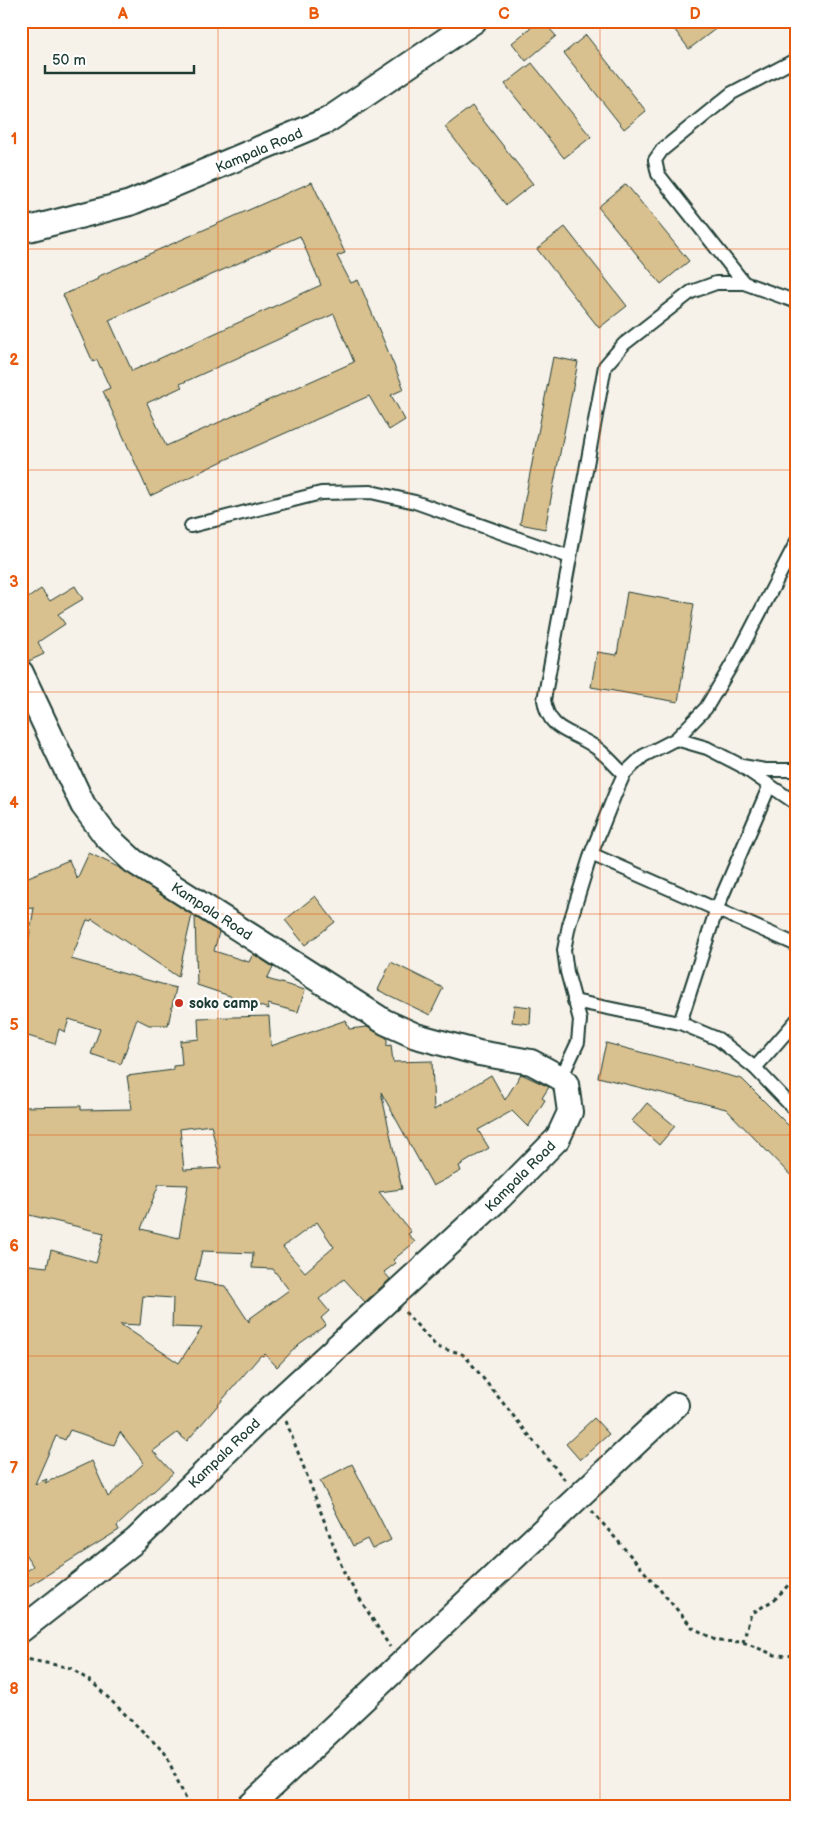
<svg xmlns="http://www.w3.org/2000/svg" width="818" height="1827" font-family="'Balsamiq Sans',sans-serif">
<rect width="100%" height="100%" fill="#f7f2e9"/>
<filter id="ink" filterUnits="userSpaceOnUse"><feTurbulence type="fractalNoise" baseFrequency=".02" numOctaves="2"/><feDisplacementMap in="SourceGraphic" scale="10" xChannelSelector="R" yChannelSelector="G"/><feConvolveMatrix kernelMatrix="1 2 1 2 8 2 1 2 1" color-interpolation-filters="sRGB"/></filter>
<g filter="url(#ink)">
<g fill="#d9c08f" stroke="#1f3d34" fill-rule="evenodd">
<polygon points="539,21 543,21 556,36 526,61 512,43"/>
<polygon points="668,21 726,21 689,49"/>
<polygon points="586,35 646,111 624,129 564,53"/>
<polygon points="532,63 591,137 564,158 505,84"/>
<polygon points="472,106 533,184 506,205 445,127"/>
<path d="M312,182L345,253L337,256L351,283L358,280L404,389L391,395L405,420L389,430L369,396L227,459L150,496L103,391L110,388L97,360L93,362L63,295L98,279L97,277ZM300,236L321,285L132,371L109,320ZM334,314L354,362L166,446L147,403L182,387L180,384Z"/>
<polygon points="626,184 689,261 661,284 598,207"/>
<polygon points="565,227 627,306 599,328 537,249"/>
<polygon points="553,357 578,362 545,529 520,524"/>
<polygon points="75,586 83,599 58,614 65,624 38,642 44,654 29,661 21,643 21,603 41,589 50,601"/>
<polygon points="627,592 694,604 678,702 591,687 597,652 617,655"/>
<polygon points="89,853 120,868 192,915 178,977 92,919 91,921 87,920 71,959 176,988 168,1025 149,1025 137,1019 121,1064 91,1054 100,1029 69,1019 65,1032 59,1029 55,1044 21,1034 21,984 34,908 21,909 21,880 69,860 77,879"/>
<polygon points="315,896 335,922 305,945 285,920"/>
<polygon points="195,917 219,932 214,951 249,962 253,954 273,967 267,979 305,990 298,1012 268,1004 269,1009 197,985"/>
<polygon points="391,962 443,988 430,1015 378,990"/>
<polygon points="514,1005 531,1007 530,1024 512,1022"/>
<path d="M269,1016L271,1046L346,1020L349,1029L367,1027L387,1038V1046L391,1045L393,1062L432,1061L434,1110L491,1075L505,1100L521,1074L549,1087L542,1098L545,1100L528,1127L512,1111L478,1130L489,1148L459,1166L461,1171L433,1186L381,1092L402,1189L379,1192L411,1232L408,1234L415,1242L393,1260L396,1263L384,1272L390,1279L365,1302L344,1279L319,1299L329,1311L321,1318L326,1325L299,1344L277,1367L265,1354L263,1356L261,1355L187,1441L177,1433L153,1451L173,1473L117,1526L119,1530L21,1591V1576L33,1566L21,1548V1264L47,1267L51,1250L96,1263L104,1233L21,1213V1107L81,1106V1110L132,1109L127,1076L173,1070V1066L182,1065L180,1041L199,1039L198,1018ZM211,1125L221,1168L184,1170L180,1129ZM159,1184L188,1185L179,1238L141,1229ZM317,1222L334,1247L305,1272L283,1247ZM202,1251L253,1253L252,1268L273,1269L289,1290L249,1319V1322L225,1286L195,1281ZM143,1296L173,1298L172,1327L202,1328L179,1363L120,1324L140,1325ZM70,1430L114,1445L120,1432L144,1463L108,1497L92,1461L45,1483L47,1479L35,1484L56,1436L65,1440Z"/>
<polygon points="606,1043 742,1079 797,1134 797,1182 726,1109 598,1077"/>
<polygon points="647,1103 675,1126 659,1145 632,1121"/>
<polygon points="594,1418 609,1434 580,1460 566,1444"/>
<polygon points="352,1464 391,1540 372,1549 367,1539 353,1546 320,1481"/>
</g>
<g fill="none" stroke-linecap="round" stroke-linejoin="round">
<defs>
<g id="lane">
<polyline points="744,283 658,174 655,160 662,150 732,93 797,59"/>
<polyline points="191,526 321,493 371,492 415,502 570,557"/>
<polyline points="676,739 707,748 742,766 765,770 797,770"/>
<polyline points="743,767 797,804"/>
<path d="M624,774C614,765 604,752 592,745C569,730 549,731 544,700L605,366L624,344L691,292L716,283H744L797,302"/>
<polyline points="591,854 797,945"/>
<polyline points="574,1001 680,1023 718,1039 755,1068 797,1112"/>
<polyline points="680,1023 717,908 769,787"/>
<polyline points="755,1068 797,1020"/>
<polyline points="561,1078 578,1042 580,1020 567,972 564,950 569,925 591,854 615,794 624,774 643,756 676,739 706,708 741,649 797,541"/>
</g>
<g id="street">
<polyline points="21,231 130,203 328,120 474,21"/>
<polyline points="21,673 83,805 106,836 133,861 385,1022 416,1036 479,1053 531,1062 561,1078 566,1084 570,1112 558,1138 500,1197 279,1400 136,1540 21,1630"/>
<polyline points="250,1806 676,1405"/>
</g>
</defs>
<use href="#lane" stroke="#1f3d34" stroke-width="16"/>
<use href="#street" stroke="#1f3d34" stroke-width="28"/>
<g stroke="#1f3d34" stroke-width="3" stroke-dasharray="4 4" stroke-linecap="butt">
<path d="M405,1312L435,1345C444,1352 457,1349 466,1357L565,1480"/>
<polyline points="286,1421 345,1575 390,1647"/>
<polyline points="592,1511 692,1627 717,1641 743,1642 775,1655 797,1656"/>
<polyline points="743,1642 751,1614 775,1599 797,1576"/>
<polyline points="21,1658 71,1668 94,1684 165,1753 189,1806"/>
</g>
<use href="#lane" stroke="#fff" stroke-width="12"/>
<use href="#street" stroke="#fff" stroke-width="24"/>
</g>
</g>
<path fill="none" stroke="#e8590c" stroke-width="1" stroke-opacity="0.55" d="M218,21V1806M409,21V1806M600,21V1806M21,249H797M21,470H797M21,692H797M21,914H797M21,1135H797M21,1356H797M21,1578H797"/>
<circle fill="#c8321e" stroke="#fff" stroke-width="2" cx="179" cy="1003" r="5"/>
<g text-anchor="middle" stroke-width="4.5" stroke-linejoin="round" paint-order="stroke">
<g font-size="14" fill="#1f3d34" stroke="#fff">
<text transform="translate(259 150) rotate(-23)" y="5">Kampala Road</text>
<text transform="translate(212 911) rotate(33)" y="5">Kampala Road</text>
<text transform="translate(520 1176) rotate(-45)" y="5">Kampala Road</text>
<text transform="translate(224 1453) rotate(-44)" y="5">Kampala Road</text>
</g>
<g font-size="14" font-weight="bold" fill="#1f3d34" stroke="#fff" text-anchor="start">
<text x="189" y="1008">soko camp</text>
</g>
</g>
<rect width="818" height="1827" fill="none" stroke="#fff" stroke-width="55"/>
<path d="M45 65v8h149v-8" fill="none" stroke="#1f3d34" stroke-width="2.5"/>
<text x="52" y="65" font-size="15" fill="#1f3d34" stroke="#ffffff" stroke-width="4" paint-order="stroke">50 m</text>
<rect x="28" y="28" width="762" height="1772" fill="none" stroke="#e8590c" stroke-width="2"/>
<g font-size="16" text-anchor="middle" font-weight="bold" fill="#e8590c">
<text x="123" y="19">A</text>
<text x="314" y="19">B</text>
<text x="504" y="19">C</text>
<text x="695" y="19">D</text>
<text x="14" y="144">1</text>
<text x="14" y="365">2</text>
<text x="14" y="587">3</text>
<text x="14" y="808">4</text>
<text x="14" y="1030">5</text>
<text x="14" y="1251">6</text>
<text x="14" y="1473">7</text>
<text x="14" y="1694">8</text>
</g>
</svg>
